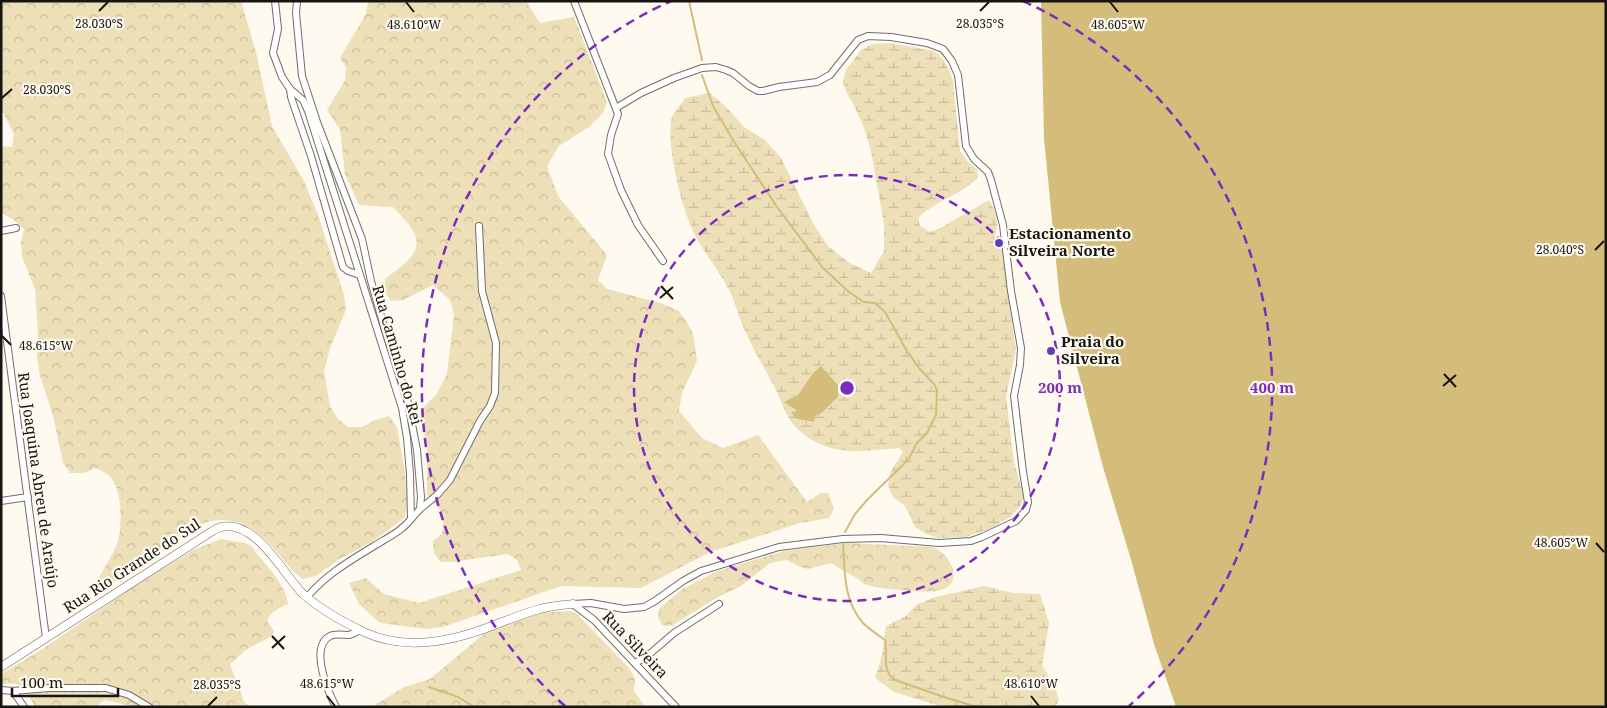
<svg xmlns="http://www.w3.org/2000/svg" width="1607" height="708" font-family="'Noto Serif',serif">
<defs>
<pattern id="forest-crowns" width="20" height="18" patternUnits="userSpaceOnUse" patternTransform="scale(1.25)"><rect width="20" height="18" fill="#eddfb7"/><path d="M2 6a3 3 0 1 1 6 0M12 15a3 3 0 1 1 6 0" fill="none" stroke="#cabe9c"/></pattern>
<pattern id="wetland-marsh" width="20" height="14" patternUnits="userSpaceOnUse" patternTransform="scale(1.25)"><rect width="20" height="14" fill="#eddfb7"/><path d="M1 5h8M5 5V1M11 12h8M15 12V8" fill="none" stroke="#cabe9c"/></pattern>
</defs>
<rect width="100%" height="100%" fill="#fefaf0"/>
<g fill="url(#forest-crowns)">
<path d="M1,1H241L256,52L272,126L304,181L318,215L344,295L346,310L330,348L324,371L330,406L337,418L348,427H362L375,420L389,416L397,427L405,472L408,504L404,518L373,541L338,560L316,576L303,579C292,571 284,561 276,551C251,522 227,511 191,528L114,581L102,585L97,582C103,569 112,557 117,544C123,527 123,485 107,474C104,472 100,470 96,468L84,473H70L63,463L53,416L39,372L36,348L38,333L35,289L22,257L21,243L24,229L14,220L1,213V146L12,147L14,134L1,109Z"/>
<path d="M368,1H526L540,23L574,17L607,102L603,113L589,127L559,146L547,166L558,196L607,255L598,280L607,289L661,303L679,311L686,321L693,333L697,361L682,393L679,411L702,438L723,448L758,435L807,502L821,493H828L834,508L829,518L800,523L710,552L641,588L561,586L443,627L426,629L380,623L359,604L349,583L366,578L384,594L419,603L521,570L517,560L508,554L452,562H441L434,553L433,541L442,534L443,522L441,511L427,494V446L420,411L436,395L447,374L454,314L450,300L433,285L403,300L391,301L385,291V279C398,268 423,255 415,235C411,225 400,215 393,207L359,205L345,174L340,129L327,110L345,80L346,67L340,58L366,14Z"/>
<path d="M221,539L245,543L251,546C262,561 287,585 288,604C279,608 271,611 267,621L274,631L272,636L247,649L230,664L244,702L250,707H134L106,700L101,702L97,707H35C23,685 27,683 1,684V674L41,650L142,581L193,550Z"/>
<path d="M847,543L933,547C952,555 966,586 937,591C926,593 878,589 867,585C862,584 859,579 855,577C846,572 839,569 831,563L808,569L800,567L787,560L770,563L741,586L718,597L673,625L668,626L662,625L658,617L659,609L681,590L715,572L784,551Z"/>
<polygon points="571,611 576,613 630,669 635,679 634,691 645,707 372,707 404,687 430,679 485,633 536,613"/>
</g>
<g fill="url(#wetland-marsh)" fill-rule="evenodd">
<path d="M891,43L934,51L943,59L949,70L953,81L960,151L967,161L977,169L978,178C960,195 935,201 918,218L920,226L930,232L942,227L989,200C994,208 998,216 997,226C996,236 990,244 1002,250L1016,350L1006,397L1014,462L1024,496L1020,507L1010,517L992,528L966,537L939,538L926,534L915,527L905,506L893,497L888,486L890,473L903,452L899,448C862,451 832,458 801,432C787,421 783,405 776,390C765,369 752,348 743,326C739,318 737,309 734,301C725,278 709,260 697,239C682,212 667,150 671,121C672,113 681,105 685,98L710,93L728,109L744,127L765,140L781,158L814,225L828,246L848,262L871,273L884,251V225L871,151L864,128L854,105L847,94L843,82L846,70L861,50L872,44ZM821,366L838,385V397C819,419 818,416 792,412L797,411L785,402L798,395L813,373Z"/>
<polygon points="984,586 1013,593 1040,594 1049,623 1042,666 1054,684 1059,700 1055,707 943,707 894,692 875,678 882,655 886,626 906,616 917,604 936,597"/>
</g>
<g fill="#d4bc7a">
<polygon points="1041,1 1606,1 1606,707 1176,707 1154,644 1132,563 1103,467 1060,302 1044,138"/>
<polygon points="821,366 838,385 838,397 823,412 815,416 814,422 798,419 791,412 797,411 784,402 798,395 813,373"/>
</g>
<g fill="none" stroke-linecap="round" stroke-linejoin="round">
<g stroke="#d4bc7a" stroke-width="2">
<polyline points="689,1 702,60"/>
<polyline points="702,75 713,106 733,140 777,207 823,268 849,292 864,302 875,303 885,312 907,351 919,368 934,384 937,390 936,415 927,433 917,443 908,460 868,499 855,514 845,532"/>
<path d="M843,544C845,572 843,600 863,623C869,629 878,635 885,640C888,654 881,671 895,680L944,697L977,707"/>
<polyline points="429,687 458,697 474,707"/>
<polyline points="49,707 60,707"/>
</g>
<defs>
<g id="minor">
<path d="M275,1L278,29L273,53L282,77L290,89L291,97L311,156L343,267L348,271L360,275L402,408L407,438L410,474L411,519C402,531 387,538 374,546C348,562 327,574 307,597"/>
<polyline points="297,1 296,13 302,76 317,122 362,239 371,281 385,330 407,398 417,450 421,497 420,509"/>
<polyline points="574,1 618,114 611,135 608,154 621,190 638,225 663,261"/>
<polyline points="290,89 303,100 308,111 360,275"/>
<polyline points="1,231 16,228"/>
<polyline points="1,296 46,638"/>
<polyline points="1,501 28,497"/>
<polyline points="411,519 420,509 437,495 450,480 480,421 490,406 495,393 496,343 482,291 479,226"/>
<polyline points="573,604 591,603 624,609 644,607 655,601 683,581 701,571 779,547 843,539 881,538 939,543 971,541 982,537 1016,521 1026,510 1028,502 1023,472 1014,396 1020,365 1021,348 1011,291 1003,225 991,180 988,172 974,159 966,146 958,75 952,61 943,49 927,43 891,37 868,36 858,40 830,75 817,82 779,87 763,91 758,91 749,86 733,73 726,70 716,67 702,68 674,78 641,93 616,108"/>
<polyline points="573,604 594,620 676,707"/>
<polyline points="635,663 646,657 674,633 719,604"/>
<polyline points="1,690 13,691 49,688 106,688 129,695 149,707"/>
<polyline points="13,691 24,707"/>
<path d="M336,707C328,692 309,647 330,636C335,633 343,635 349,635C353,634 357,632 360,630"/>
</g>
<path id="tertiary" d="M1,667L211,532C214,530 218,528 221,527C256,519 283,574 303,594C320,609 343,622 364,632C398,648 437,644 472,633C495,626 516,615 540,609C550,606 562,605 573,604"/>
</defs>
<use href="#minor" stroke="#726f66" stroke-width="8"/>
<use href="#tertiary" stroke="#726f66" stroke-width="9"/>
<use href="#minor" stroke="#fff" stroke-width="6"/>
<use href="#tertiary" stroke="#fff" stroke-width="8"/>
</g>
<path fill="none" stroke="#161512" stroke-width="2" d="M406,2L414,12M1110,2L1118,12M99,11L108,2M980,11L989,2M2,98L12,89M1595,250L1604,241M661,286L673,299M660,298L673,287M2,336L11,345M1444,374L1456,387M1443,386L1456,375M1596,543L1604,552M272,636L284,649M272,648L285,636M327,696L335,706M1031,696L1039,706M208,706L217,697"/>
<g fill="none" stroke="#7b2cbf" stroke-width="2.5" stroke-dasharray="9 6">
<circle cx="847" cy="388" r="213"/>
<path d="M565 706A425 425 0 0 1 671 1M1023 1A425 425 0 0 1 1129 706"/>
</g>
<g fill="#5b41b9" stroke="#fefaf0" stroke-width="2">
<circle cx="999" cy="243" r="5"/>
<circle cx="1051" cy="351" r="5"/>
</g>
<g text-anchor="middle" stroke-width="4.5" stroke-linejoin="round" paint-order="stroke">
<g font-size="15" font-weight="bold" fill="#161512" stroke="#fefaf0" text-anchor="start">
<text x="1009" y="239">Estacionamento<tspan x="1009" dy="17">Silveira Norte</tspan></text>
<text x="1061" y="347">Praia do<tspan x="1061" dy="17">Silveira</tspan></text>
</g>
<g font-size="15" fill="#161512" stroke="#fefaf0">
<text transform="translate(397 355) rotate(74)" y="5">Rua Caminho do Rei</text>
<text transform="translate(38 480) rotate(82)" y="5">Rua Joaquina Abreu de Araújo</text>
<text transform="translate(132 566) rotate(-33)" y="5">Rua Rio Grande do Sul</text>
<text transform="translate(635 645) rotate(46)" y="5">Rua Silveira</text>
</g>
</g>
<g font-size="12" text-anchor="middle" fill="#161512" stroke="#fefaf0" stroke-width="4.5" stroke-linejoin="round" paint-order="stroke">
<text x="99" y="28">28.030°S</text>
<text x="980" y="28">28.035°S</text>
<text x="414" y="29">48.610°W</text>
<text x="1118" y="29">48.605°W</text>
<text x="47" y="94">28.030°S</text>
<text x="1560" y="254">28.040°S</text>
<text x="46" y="350">48.615°W</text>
<text x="1561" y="547">48.605°W</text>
<text x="327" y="688">48.615°W</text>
<text x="1031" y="688">48.610°W</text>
<text x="217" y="689">28.035°S</text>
</g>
<circle cx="847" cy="388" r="8" fill="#7b2cbf" stroke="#fefaf0" stroke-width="2.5"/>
<g font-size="15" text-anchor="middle" font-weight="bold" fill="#7b2cbf" stroke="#fefaf0" stroke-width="4.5" stroke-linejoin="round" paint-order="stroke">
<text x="1060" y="393">200 m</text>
<text x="1272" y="393">400 m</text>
</g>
<rect width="1607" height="708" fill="none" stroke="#161512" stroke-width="5"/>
<path d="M12 688v8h106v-8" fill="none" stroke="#161512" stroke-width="2.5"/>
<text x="20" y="688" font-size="15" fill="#161512" stroke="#fefaf0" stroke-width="4" paint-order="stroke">100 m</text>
</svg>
